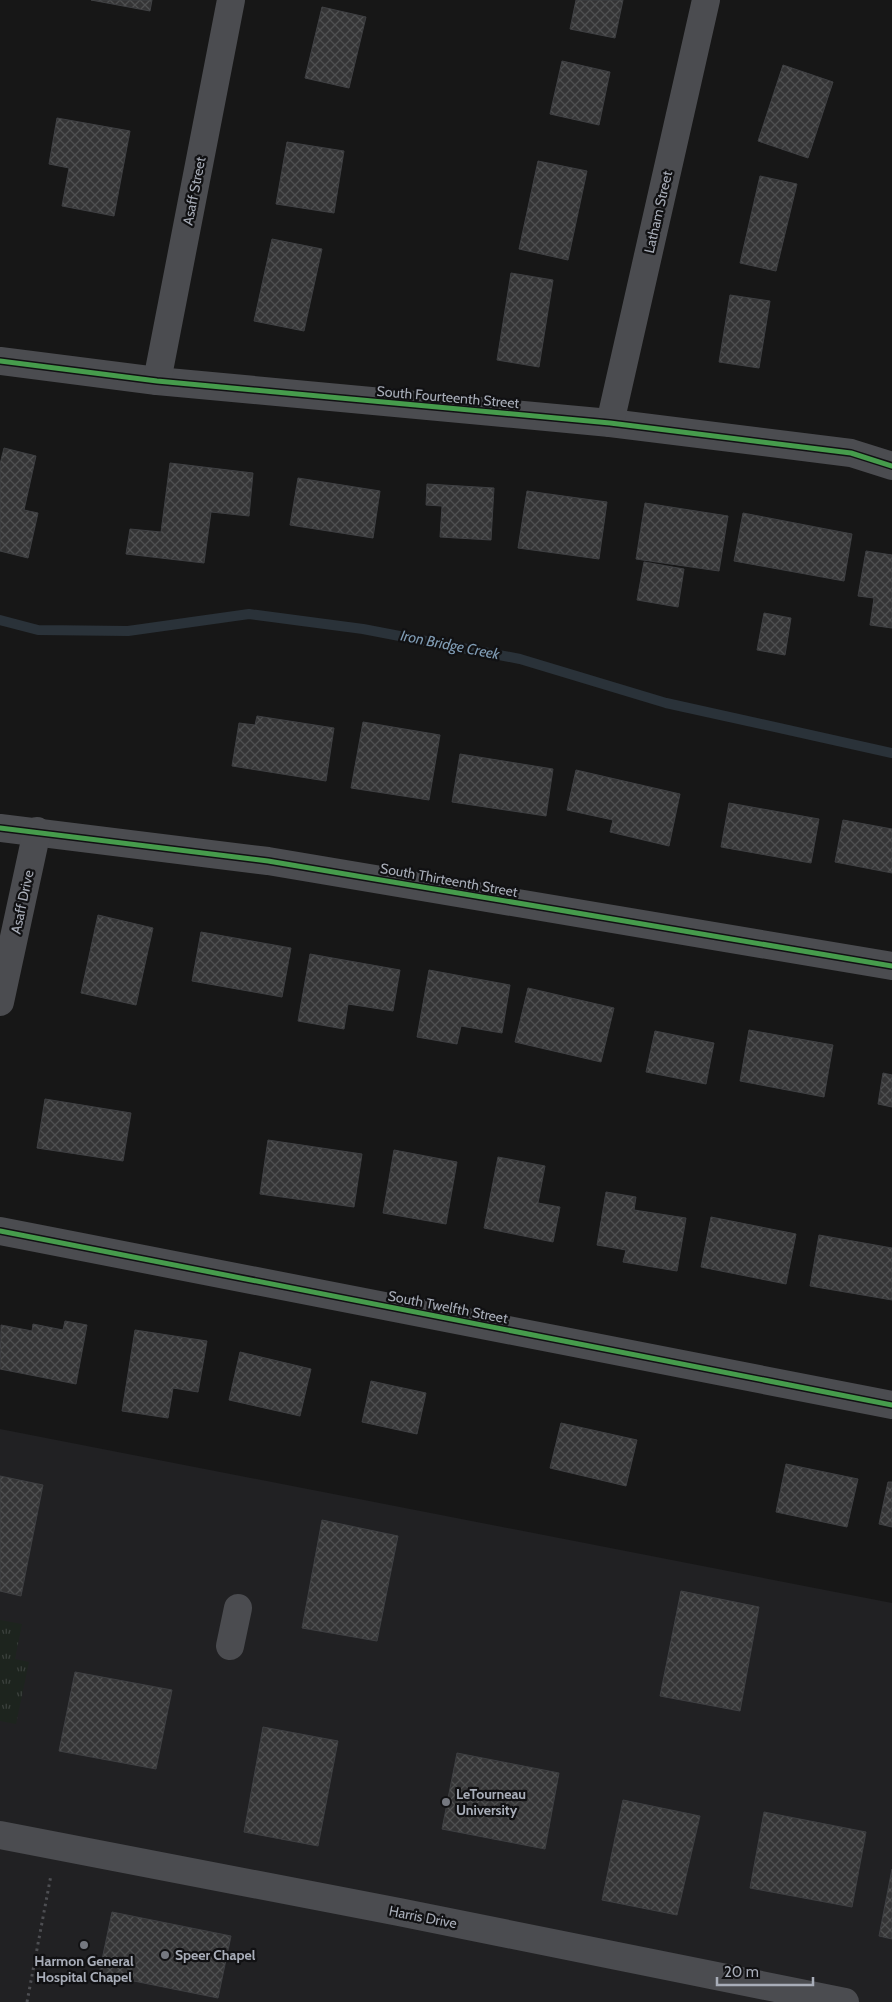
<svg xmlns="http://www.w3.org/2000/svg" width="892" height="2002" font-family="Cabin,sans-serif">
<defs>
<pattern id="park-tufts" width="24" height="20" patternUnits="userSpaceOnUse" patternTransform="scale(1.25)"><rect width="24" height="20" fill="#1d241e"/><path d="M3 7l-1-3M5 7V3M7 7l1-3M15 17l-1-3M17 17v-4M19 17l1-3" fill="none" stroke="#3b413d"/></pattern>
<pattern id="building-cross-hatch" width="8" height="8" patternUnits="userSpaceOnUse" patternTransform="scale(1.25)"><rect width="8" height="8" fill="#353536"/><path d="M0 0l8 8M0 8l8-8" fill="none" stroke="#4f5051"/></pattern>
</defs>
<rect width="100%" height="100%" fill="#171717"/>
<polygon fill="#212123" points="0,1429 892,1603 892,2002 0,2002"/>
<polygon fill="url(#park-tufts)" points="0,1620 22,1624 15,1659 29,1662 16,1724 0,1721"/>
<g fill="none" stroke-linecap="round" stroke-linejoin="round">
<polyline stroke="#2a3239" stroke-width="10" points="0,620 38,630 128,631 249,614 363,629 520,659 666,703 892,753"/>
</g>
<g fill="url(#building-cross-hatch)" stroke="#3f4043">
<polygon points="91,0 152,0 150,11"/>
<polygon points="576,0 623,0 615,38 570,29"/>
<polygon points="322,7 366,17 349,88 305,78"/>
<polygon points="562,61 610,72 599,125 550,114"/>
<polygon points="783,65 833,82 808,158 758,141"/>
<polygon points="57,118 130,131 114,216 62,206 69,168 49,164"/>
<polygon points="287,142 344,151 334,213 276,204"/>
<polygon points="538,161 587,171 568,260 519,249"/>
<polygon points="760,176 797,184 776,271 740,263"/>
<polygon points="272,239 322,249 304,331 254,321"/>
<polygon points="511,273 553,280 539,367 497,360"/>
<polygon points="730,295 770,301 759,368 719,362"/>
<polygon points="4,448 36,456 24,510 38,513 28,558 0,551 0,464"/>
<polygon points="170,463 253,473 249,516 211,512 204,563 126,554 130,529 161,532"/>
<polygon points="298,478 380,491 373,538 290,525"/>
<polygon points="427,484 494,488 491,540 440,537 442,506 426,505"/>
<polygon points="527,491 607,502 599,559 518,548"/>
<polygon points="645,503 728,516 719,571 636,559"/>
<polygon points="743,513 852,534 844,581 734,561"/>
<polygon points="866,551 892,555 892,628 870,625 874,598 858,596"/>
<polygon points="644,562 684,569 678,607 637,600"/>
<polygon points="764,613 791,618 785,655 757,650"/>
<polygon points="257,716 334,728 326,781 232,766 239,723 255,725"/>
<polygon points="363,722 440,735 429,800 351,788"/>
<polygon points="460,754 553,769 546,816 452,802"/>
<polygon points="576,770 680,794 669,846 610,832 613,820 567,810"/>
<polygon points="729,803 819,819 811,863 721,847"/>
<polygon points="843,820 892,829 892,873 835,862"/>
<polygon points="98,915 153,928 136,1005 81,993"/>
<polygon points="201,932 291,948 282,997 192,981"/>
<polygon points="310,954 400,970 393,1011 348,1004 344,1029 298,1021"/>
<polygon points="429,970 510,985 502,1033 461,1026 457,1044 417,1037"/>
<polygon points="528,988 614,1008 601,1062 515,1042"/>
<polygon points="749,1030 833,1045 824,1097 740,1081"/>
<polygon points="655,1031 714,1043 706,1084 646,1072"/>
<polygon points="883,1073 892,1075 892,1107 878,1104"/>
<polygon points="45,1099 131,1113 123,1161 37,1148"/>
<polygon points="268,1140 362,1154 354,1207 260,1194"/>
<polygon points="394,1150 457,1162 446,1224 383,1213"/>
<polygon points="498,1157 545,1166 538,1203 560,1207 553,1242 484,1228"/>
<polygon points="606,1192 636,1197 634,1210 686,1218 677,1271 623,1262 626,1250 597,1245"/>
<polygon points="711,1217 796,1234 786,1284 701,1267"/>
<polygon points="819,1235 892,1248 892,1300 810,1286"/>
<polygon points="65,1321 87,1325 76,1384 0,1369 1,1325 32,1331 33,1324 63,1330"/>
<polygon points="135,1330 207,1341 198,1392 173,1388 168,1418 122,1411"/>
<polygon points="240,1352 311,1369 300,1416 229,1400"/>
<polygon points="371,1381 426,1393 417,1434 362,1422"/>
<polygon points="561,1423 637,1440 626,1486 550,1468"/>
<polygon points="786,1464 858,1479 847,1527 776,1512"/>
<polygon points="0,1476 43,1485 21,1596 0,1591"/>
<polygon points="888,1482 892,1482 892,1527 879,1524"/>
<polygon points="322,1520 398,1536 377,1641 302,1628"/>
<polygon points="681,1591 759,1607 740,1711 660,1696"/>
<polygon points="75,1672 172,1690 156,1769 59,1751"/>
<polygon points="263,1727 338,1741 318,1846 244,1832"/>
<polygon points="457,1753 559,1773 545,1849 442,1829"/>
<polygon points="623,1800 700,1816 677,1915 602,1900"/>
<polygon points="764,1812 866,1832 852,1907 750,1888"/>
<polygon points="892,1869 892,1939 879,1936"/>
<polygon points="112,1912 231,1936 218,1998 99,1974"/>
</g>
<g fill="none" stroke-linecap="round" stroke-linejoin="round">
<polyline stroke="#4d4e52" stroke-width="3" stroke-dasharray="2.5 4" stroke-linecap="butt" points="27,2002 51,1875"/>
<g stroke="#4b4c50" stroke-width="28">
<polyline points="0,361 157,381 610,423 851,453 892,466"/>
<polyline points="157,381 231,0"/>
<polyline points="610,423 706,0"/>
<polyline points="0,828 268,861 892,966"/>
<polyline points="0,1002 37,831"/>
<polyline points="0,1231 892,1405"/>
<polyline points="230,1646 238,1608"/>
<polyline points="0,1835 399,1912 845,2002"/>
</g>
<defs>
<g id="cycleway">
<polyline points="0,361 157,381 610,423 851,453 892,466"/>
<polyline points="0,828 268,861 892,966"/>
<polyline points="0,1231 892,1405"/>
</g>
</defs>
<use href="#cycleway" stroke="#111113" stroke-width="8"/>
<use href="#cycleway" stroke="#469c4c" stroke-width="5"/>
</g>
<g fill="#757880" stroke="#111113" stroke-width="2">
<circle cx="446" cy="1802" r="5"/>
<circle cx="84" cy="1945" r="5"/>
<circle cx="165" cy="1955" r="5"/>
</g>
<g text-anchor="middle" stroke-width="4.5" stroke-linejoin="round" paint-order="stroke">
<g font-size="14" fill="#a8adb8" stroke="#111113">
<text transform="translate(194 191) rotate(-79)" y="5">Asaff Street</text>
<text transform="translate(658 212) rotate(-77)" y="5">Latham Street</text>
<text transform="translate(448 397) rotate(5)" y="5">South Fourteenth Street</text>
<text transform="translate(449 880) rotate(10)" y="5">South Thirteenth Street</text>
<text transform="translate(22 902) rotate(-78)" y="5">Asaff Drive</text>
<text transform="translate(448 1307) rotate(11)" y="5">South Twelfth Street</text>
<text transform="translate(423 1917) rotate(11)" y="5">Harris Drive</text>
</g>
<g font-size="14" font-weight="bold" fill="#a8adb8" stroke="#111113" text-anchor="start">
<text x="456" y="1799">LeTourneau<tspan x="456" dy="16">University</tspan></text>
<text x="175" y="1960">Speer Chapel</text>
<text x="84" y="1966" text-anchor="middle">Harmon General<tspan x="84" dy="16">Hospital Chapel</tspan></text>
</g>
<g font-size="15" font-style="italic" fill="#7f9bb3" stroke="#111113">
<text transform="translate(450 645) rotate(11)" y="5">Iron Bridge Creek</text>
</g>
</g>
<path d="M717 1977v8h96v-8" fill="none" stroke="#a8adb8" stroke-width="2.5"/>
<text x="724" y="1977" font-size="15" fill="#a8adb8" stroke="#111113" stroke-width="4" paint-order="stroke">20 m</text>
</svg>
